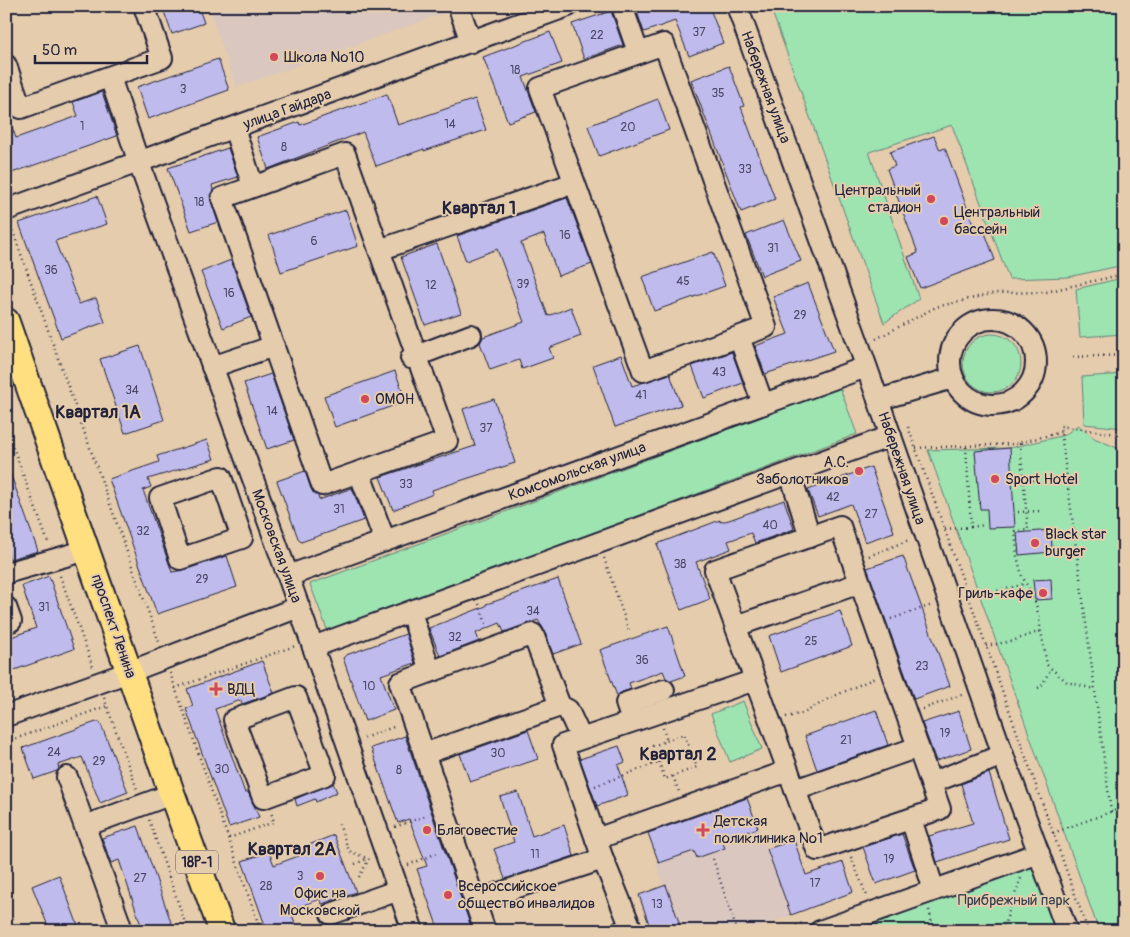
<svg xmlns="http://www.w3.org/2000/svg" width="1130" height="937" font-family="Pangolin,sans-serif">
<rect width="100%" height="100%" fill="#e4ccad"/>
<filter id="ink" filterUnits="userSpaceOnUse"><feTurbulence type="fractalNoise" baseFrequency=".02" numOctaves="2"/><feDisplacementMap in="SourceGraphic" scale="10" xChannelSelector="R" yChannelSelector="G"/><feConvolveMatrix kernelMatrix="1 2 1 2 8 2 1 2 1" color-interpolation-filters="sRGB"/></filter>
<g filter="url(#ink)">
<g fill="#d9c7c0">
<polygon points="208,6 463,6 237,87"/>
<polygon points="747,797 791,915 749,931 682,931 656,864 659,863 648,832"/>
</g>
<g fill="#9ee4b1" stroke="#608376">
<polygon points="770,6 1124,6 1124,265 1068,277 1009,279 952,125 869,152 919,299 884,323"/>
<polygon points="1122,278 1124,334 1080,337 1076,289"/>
<circle cx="992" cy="363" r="29"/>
<polygon points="1124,374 1124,428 1084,424 1082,377"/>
<polygon points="840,388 857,434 328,632 310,584"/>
<polygon points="1078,425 1094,438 1124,451 1124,931 1099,931 928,450 1010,448 1065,435"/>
<polygon points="743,701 762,749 730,762 711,714"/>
<polygon points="1032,862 1057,931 839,931"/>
</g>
<g fill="#c0bbed" stroke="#22223b">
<polygon points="162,6 198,6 204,23 172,34"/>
<polygon points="635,6 709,6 723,43 689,56 675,21 644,32"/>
<polygon points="611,11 623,45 584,59 572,24"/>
<polygon points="550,32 562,63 523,77 536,112 508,122 483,57"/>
<polygon points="218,59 229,90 148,119 137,87"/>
<polygon points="729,66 744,106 741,107 775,199 741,212 691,80"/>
<polygon points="102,92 117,136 6,175 6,116 8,116 16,138 78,116 73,102"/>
<polygon points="387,94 398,125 475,99 486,130 424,151 424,149 376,166 363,132 268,169 257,137 299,122 300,125"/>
<polygon points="658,99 669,130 599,156 588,126"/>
<polygon points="934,136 940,150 945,148 976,232 984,230 995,260 920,288 908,257 918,253 887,169 895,166 890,152"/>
<polygon points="228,148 238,177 212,185 213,190 210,195 211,201 218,222 191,231 168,168"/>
<polygon points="97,196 107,224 55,241 79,304 96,298 105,322 61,338 19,223"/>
<polygon points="567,198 592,264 558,276 544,234 521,243 548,316 571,307 581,336 549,348 553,358 522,369 519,360 490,370 480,343 483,337 524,322 497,249 466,261 457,236"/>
<polygon points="346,210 358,246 281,272 269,235"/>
<polygon points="784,220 801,261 762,276 746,235"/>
<polygon points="437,244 461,313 425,325 401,257"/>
<polygon points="713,252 725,286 654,311 642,277"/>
<polygon points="231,260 251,317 223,328 201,272"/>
<polygon points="808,283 834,351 765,374 755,346 788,334 773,297"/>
<polygon points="140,346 164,420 125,433 100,359"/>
<polygon points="732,352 743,383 704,398 692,366"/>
<polygon points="621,355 632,386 670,374 681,405 615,427 593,365"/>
<polygon points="395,371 406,401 335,427 324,396"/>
<polygon points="271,374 294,440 267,449 244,383"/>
<polygon points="494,399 515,463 432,490 433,494 393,510 380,477 475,446 463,409"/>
<polygon points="207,440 214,459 148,479 151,487 143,490 172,572 184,570 227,556 237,587 157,614 109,479 159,462 157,456"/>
<polygon points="1010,448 1015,527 988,528 987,509 980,509 975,451"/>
<polygon points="6,467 8,467 38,551 10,559 6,548"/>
<polygon points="871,467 894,532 865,542 851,504 818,516 808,490"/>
<polygon points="305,471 311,489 318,496 319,500 352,488 364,520 301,542 298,538 277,481"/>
<polygon points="784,500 794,529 755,543 751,533 728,541 731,549 696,562 710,599 681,610 657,544 720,520 720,522 729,520"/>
<polygon points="1051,530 1052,552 1019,555 1017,533"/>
<polygon points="903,556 950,686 914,699 867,568"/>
<polygon points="49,576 74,649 6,673 6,639 36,628 22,586"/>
<polygon points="558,579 581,644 553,654 544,630 538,620 504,632 500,623 476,633 479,641 440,656 429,628 486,606 486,604 493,602"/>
<polygon points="1051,579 1052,599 1035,600 1033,580"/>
<polygon points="840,611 852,646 781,672 769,636"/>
<polygon points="668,626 685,676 671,681 666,678 663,671 629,683 631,689 622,692 617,696 600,650"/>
<polygon points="406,634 415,663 381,675 394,710 365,721 343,658 346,655"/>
<polygon points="262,661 274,693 242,704 241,700 215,709 245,793 248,792 259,817 229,827 186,709 193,706 187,689"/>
<polygon points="876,710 888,745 817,770 805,736"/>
<polygon points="959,711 971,749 936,761 922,723"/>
<polygon points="96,722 100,722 128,792 100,803 82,757 58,765 59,769 57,771 34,779 23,748"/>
<polygon points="528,730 538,759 470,782 460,754"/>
<polygon points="405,736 471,927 459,931 439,931 417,869 427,866 416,837 409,819 398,823 371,748"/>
<polygon points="619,746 625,762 618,765 628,795 597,806 580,759"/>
<polygon points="989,773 1009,839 937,862 929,836 973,823 961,784"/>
<polygon points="333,783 337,792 316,802 315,799 297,806 295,799"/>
<polygon points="518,792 532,836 564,825 574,856 505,879 494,849 514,842 500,797"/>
<polygon points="747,798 758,828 722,841 725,848 697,858 694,851 659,863 648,833"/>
<polygon points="138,826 174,931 143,931 119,860 111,863 102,838"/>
<polygon points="902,834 915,870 876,884 863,847"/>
<polygon points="334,835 356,892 322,904 320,899 290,910 296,925 280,931 272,931 270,926 266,928 242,861 269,852 274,865 304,854 301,848"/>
<polygon points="794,840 806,875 843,862 853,892 791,915 767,849"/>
<polygon points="59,875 80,931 50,931 32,886"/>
<polygon points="666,885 682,931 652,931 650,927 639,895"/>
</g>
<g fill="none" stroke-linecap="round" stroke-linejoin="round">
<defs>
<g id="minor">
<polyline points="622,6 638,52"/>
<polyline points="737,6 862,354 1003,755 1067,931"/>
<polyline points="459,8 471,42"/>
<polygon points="664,44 766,327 643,371 540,88"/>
<polyline points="6,65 21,108 162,58 144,6"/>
<polyline points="110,77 139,163 288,576 413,931"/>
<polyline points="234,128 253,186"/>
<polygon points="345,154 447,441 322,485 222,198"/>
<polyline points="6,210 568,6"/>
<polyline points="379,250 574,183"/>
<circle cx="993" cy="362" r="43"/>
<polyline points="739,337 763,404"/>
<polyline points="411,358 471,335"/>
<polyline points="212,367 274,346"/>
<polyline points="878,400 953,378"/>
<polyline points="359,472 385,541"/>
<polyline points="790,473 810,537"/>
<polygon points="221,477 242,538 180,559 160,498"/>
<polygon points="840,526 940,809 817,850 715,570"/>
<polyline points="6,573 87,550"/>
<polyline points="288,576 866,367"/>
<polyline points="6,607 11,621"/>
<polyline points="411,612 430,671"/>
<polyline points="736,626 860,583"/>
<polyline points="313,647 891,436"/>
<polygon points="296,697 325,775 263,798 234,720"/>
<polyline points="6,716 129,672 299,607"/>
<polyline points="632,721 626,703 664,690"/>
<polyline points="424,754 560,706"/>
<polyline points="67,777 120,924"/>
<polyline points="931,783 1003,755"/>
<polyline points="795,790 918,747"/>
<polyline points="911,819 934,890"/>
<polyline points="85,826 172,794"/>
<polyline points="596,839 788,771"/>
<polyline points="475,901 603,859"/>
<polyline points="331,914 399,890"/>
<polyline points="485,931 400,683 533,634 560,706 568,710 581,738"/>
<polyline points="622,931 631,928 603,859 563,745 755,680"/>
<polyline points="820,931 1039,853"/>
</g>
<polyline id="major" points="6,321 172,794 222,931"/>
</defs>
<use href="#minor" stroke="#22223b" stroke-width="24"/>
<use href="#major" stroke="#22223b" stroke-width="29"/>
<g stroke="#22223b" stroke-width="2.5" stroke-dasharray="1 4" stroke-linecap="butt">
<polyline points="11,226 159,642"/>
<polyline points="876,339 936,307 995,293 1046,292 1124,274"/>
<polyline points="1073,357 1124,355"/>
<polyline points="908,427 1088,931"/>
<polyline points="6,428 49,545"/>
<polyline points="1020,443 1028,530 1015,531 1017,556 1022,576 1029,589 1031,597 1036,603 1047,665 1067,682 1094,689"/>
<polyline points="966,447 971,527 985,525"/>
<polyline points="916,448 1015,444 1061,432"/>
<polyline points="1023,481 1036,480"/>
<polyline points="1018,512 1041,511"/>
<polyline points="945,529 971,527"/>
<polyline points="869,556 909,540"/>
<polyline points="604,558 629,631"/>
<polyline points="60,576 93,667"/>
<path d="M968,597C988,592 1008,590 1026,583"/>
<polyline points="479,604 489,632"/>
<polyline points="891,619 932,605"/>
<polyline points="986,646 1012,641 1041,631"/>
<polyline points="170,673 261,931"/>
<polyline points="175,688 295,646"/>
<polyline points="1038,688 1041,687 1051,668"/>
<polyline points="104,698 137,789"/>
<polyline points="923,709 964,694"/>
<polyline points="786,717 804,713 830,698 877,677"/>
<polyline points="663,728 667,741"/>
<polyline points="364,738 396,726"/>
<polyline points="6,742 107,706"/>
<polyline points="659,762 665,779 673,776"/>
<polyline points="595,786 659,762 653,746 684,734 697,767 673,776 679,792"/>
<polyline points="1111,812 1060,426 1124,435"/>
<polyline points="149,820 188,931"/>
<polyline points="339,824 349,851 369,859"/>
<polyline points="395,827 428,815"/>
<polyline points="1053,833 1124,807"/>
<polyline points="229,838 274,822 271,812"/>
<polyline points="851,857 867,896"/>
<polyline points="713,859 737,931"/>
<polyline points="355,864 367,859"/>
<polyline points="408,865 440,852"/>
<polyline points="359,877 369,859"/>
<polyline points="929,910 934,931"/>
<polyline points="295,931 305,927 310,931"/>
<polyline points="782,931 805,922"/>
<polyline points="1002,931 1021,878"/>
</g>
<use href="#minor" stroke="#e4ccad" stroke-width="20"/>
<use href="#major" stroke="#ffdf80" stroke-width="25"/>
</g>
</g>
<g fill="#d1495b" stroke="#e4ccad" stroke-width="2">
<circle cx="274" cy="57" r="5"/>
<circle cx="931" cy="199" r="5"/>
<circle cx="944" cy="221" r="5"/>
<circle cx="365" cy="399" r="5"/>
<circle cx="859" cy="471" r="5"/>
<circle cx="995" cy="479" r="5"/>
<circle cx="1035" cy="543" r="5"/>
<circle cx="1043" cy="593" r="5"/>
<path d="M213.5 681.5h5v5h5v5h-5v5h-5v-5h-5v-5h5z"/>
<circle cx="427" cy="830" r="5"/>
<path d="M700.5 822.5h5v5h5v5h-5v5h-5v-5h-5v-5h5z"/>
<circle cx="320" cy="876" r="5"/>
<circle cx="448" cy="895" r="5"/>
</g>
<g text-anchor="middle" stroke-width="4" stroke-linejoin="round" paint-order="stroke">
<g font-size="12" fill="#4a4868">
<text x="699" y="36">37</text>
<text x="597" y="39">22</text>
<text x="515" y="74">18</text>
<text x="183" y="93">3</text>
<text x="718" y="97">35</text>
<text x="450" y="128">14</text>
<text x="82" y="130">1</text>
<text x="628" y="131">20</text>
<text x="284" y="151">8</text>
<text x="745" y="173">33</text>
<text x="199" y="206">18</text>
<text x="565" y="239">16</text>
<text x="314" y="245">6</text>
<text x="773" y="252">31</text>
<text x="51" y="274">36</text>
<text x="683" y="285">45</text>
<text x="523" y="288">39</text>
<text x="431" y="289">12</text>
<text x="229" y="297">16</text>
<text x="800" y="319">29</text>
<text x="719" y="376">43</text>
<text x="132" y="394">34</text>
<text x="641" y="399">41</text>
<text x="272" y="415">14</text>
<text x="486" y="432">37</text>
<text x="406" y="488">33</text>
<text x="833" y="501">42</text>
<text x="339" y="513">31</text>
<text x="871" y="518">27</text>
<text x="770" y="529">40</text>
<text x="143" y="535">32</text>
<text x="680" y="568">38</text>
<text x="202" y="583">29</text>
<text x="44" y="611">31</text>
<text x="533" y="615">34</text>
<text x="455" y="641">32</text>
<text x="811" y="645">25</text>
<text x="642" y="664">36</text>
<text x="922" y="670">23</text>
<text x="369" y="690">10</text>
<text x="945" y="737">19</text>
<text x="846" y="744">21</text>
<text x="54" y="756">24</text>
<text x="498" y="757">30</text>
<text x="99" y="765">29</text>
<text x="222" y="773">30</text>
<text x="399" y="774">8</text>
<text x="535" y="858">11</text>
<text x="889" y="863">19</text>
<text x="300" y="880">3</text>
<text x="140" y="882">27</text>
<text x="815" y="887">17</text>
<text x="266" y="890">28</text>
<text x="657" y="908">13</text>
</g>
<rect fill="#e4ccad" stroke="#5c555d" stroke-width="1" x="176" y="850.5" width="42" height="23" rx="4"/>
<g font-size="14" font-weight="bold" fill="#22223b">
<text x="197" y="867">18Р-1</text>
</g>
<g font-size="15" fill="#22223b" stroke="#e4ccad" text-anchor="start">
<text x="284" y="62">Школа №10</text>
<text x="921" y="195" text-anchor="end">Центральный<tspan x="921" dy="17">стадион</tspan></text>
<text x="954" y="217">Центральный<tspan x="954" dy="17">бассейн</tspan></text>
<text x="375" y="404">ОМОН</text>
<text x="849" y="467" text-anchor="end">А.С.<tspan x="849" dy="17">Заболотников</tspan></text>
<text x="1005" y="484">Sport Hotel</text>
<text x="1045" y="539">Black star<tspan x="1045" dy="17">burger</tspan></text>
<text x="1033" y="598" text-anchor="end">Гриль-кафе</text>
<text x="227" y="694">ВДЦ</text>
<text x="714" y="826">Детская<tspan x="714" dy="17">поликлиника №1</tspan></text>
<text x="437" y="835">Благовестие</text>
<text x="458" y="891">Всероссийское<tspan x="458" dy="17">общество инвалидов</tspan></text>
<text x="320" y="898" text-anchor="middle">Офис на<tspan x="320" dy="17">Московской</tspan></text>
</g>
<g font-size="15" fill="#22223b" stroke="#e4ccad">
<text transform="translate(766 87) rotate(70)" y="5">Набережная улица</text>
<text transform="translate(287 109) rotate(-20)" y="5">улица Гайдара</text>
<text transform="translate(902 468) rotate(71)" y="5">Набережная улица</text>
<text transform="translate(577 471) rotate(-20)" y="5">Комсомольская улица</text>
<text transform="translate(277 546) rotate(70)" y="5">Московская улица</text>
<text transform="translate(114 626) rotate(71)" y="5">проспект Ленина</text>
</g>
<g font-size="15" fill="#353f4d" stroke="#e4ccad">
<text x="1014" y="905">Прибрежный парк</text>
</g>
<g font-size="18" font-weight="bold" fill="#22223b" stroke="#e4ccad">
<text x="479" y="214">Квартал 1</text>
<text x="98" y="418">Квартал 1А</text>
<text x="678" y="760">Квартал 2</text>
<text x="292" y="855">Квартал 2А</text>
</g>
</g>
<rect width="1130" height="937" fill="none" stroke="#e4ccad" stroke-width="25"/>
<rect x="12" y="12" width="1105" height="912" fill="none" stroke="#22223b" stroke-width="2" filter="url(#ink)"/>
<path d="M35 55v8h112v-8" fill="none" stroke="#22223b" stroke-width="2.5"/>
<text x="42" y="55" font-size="15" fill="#22223b" stroke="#e4ccad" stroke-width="4" paint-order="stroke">50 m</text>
</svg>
